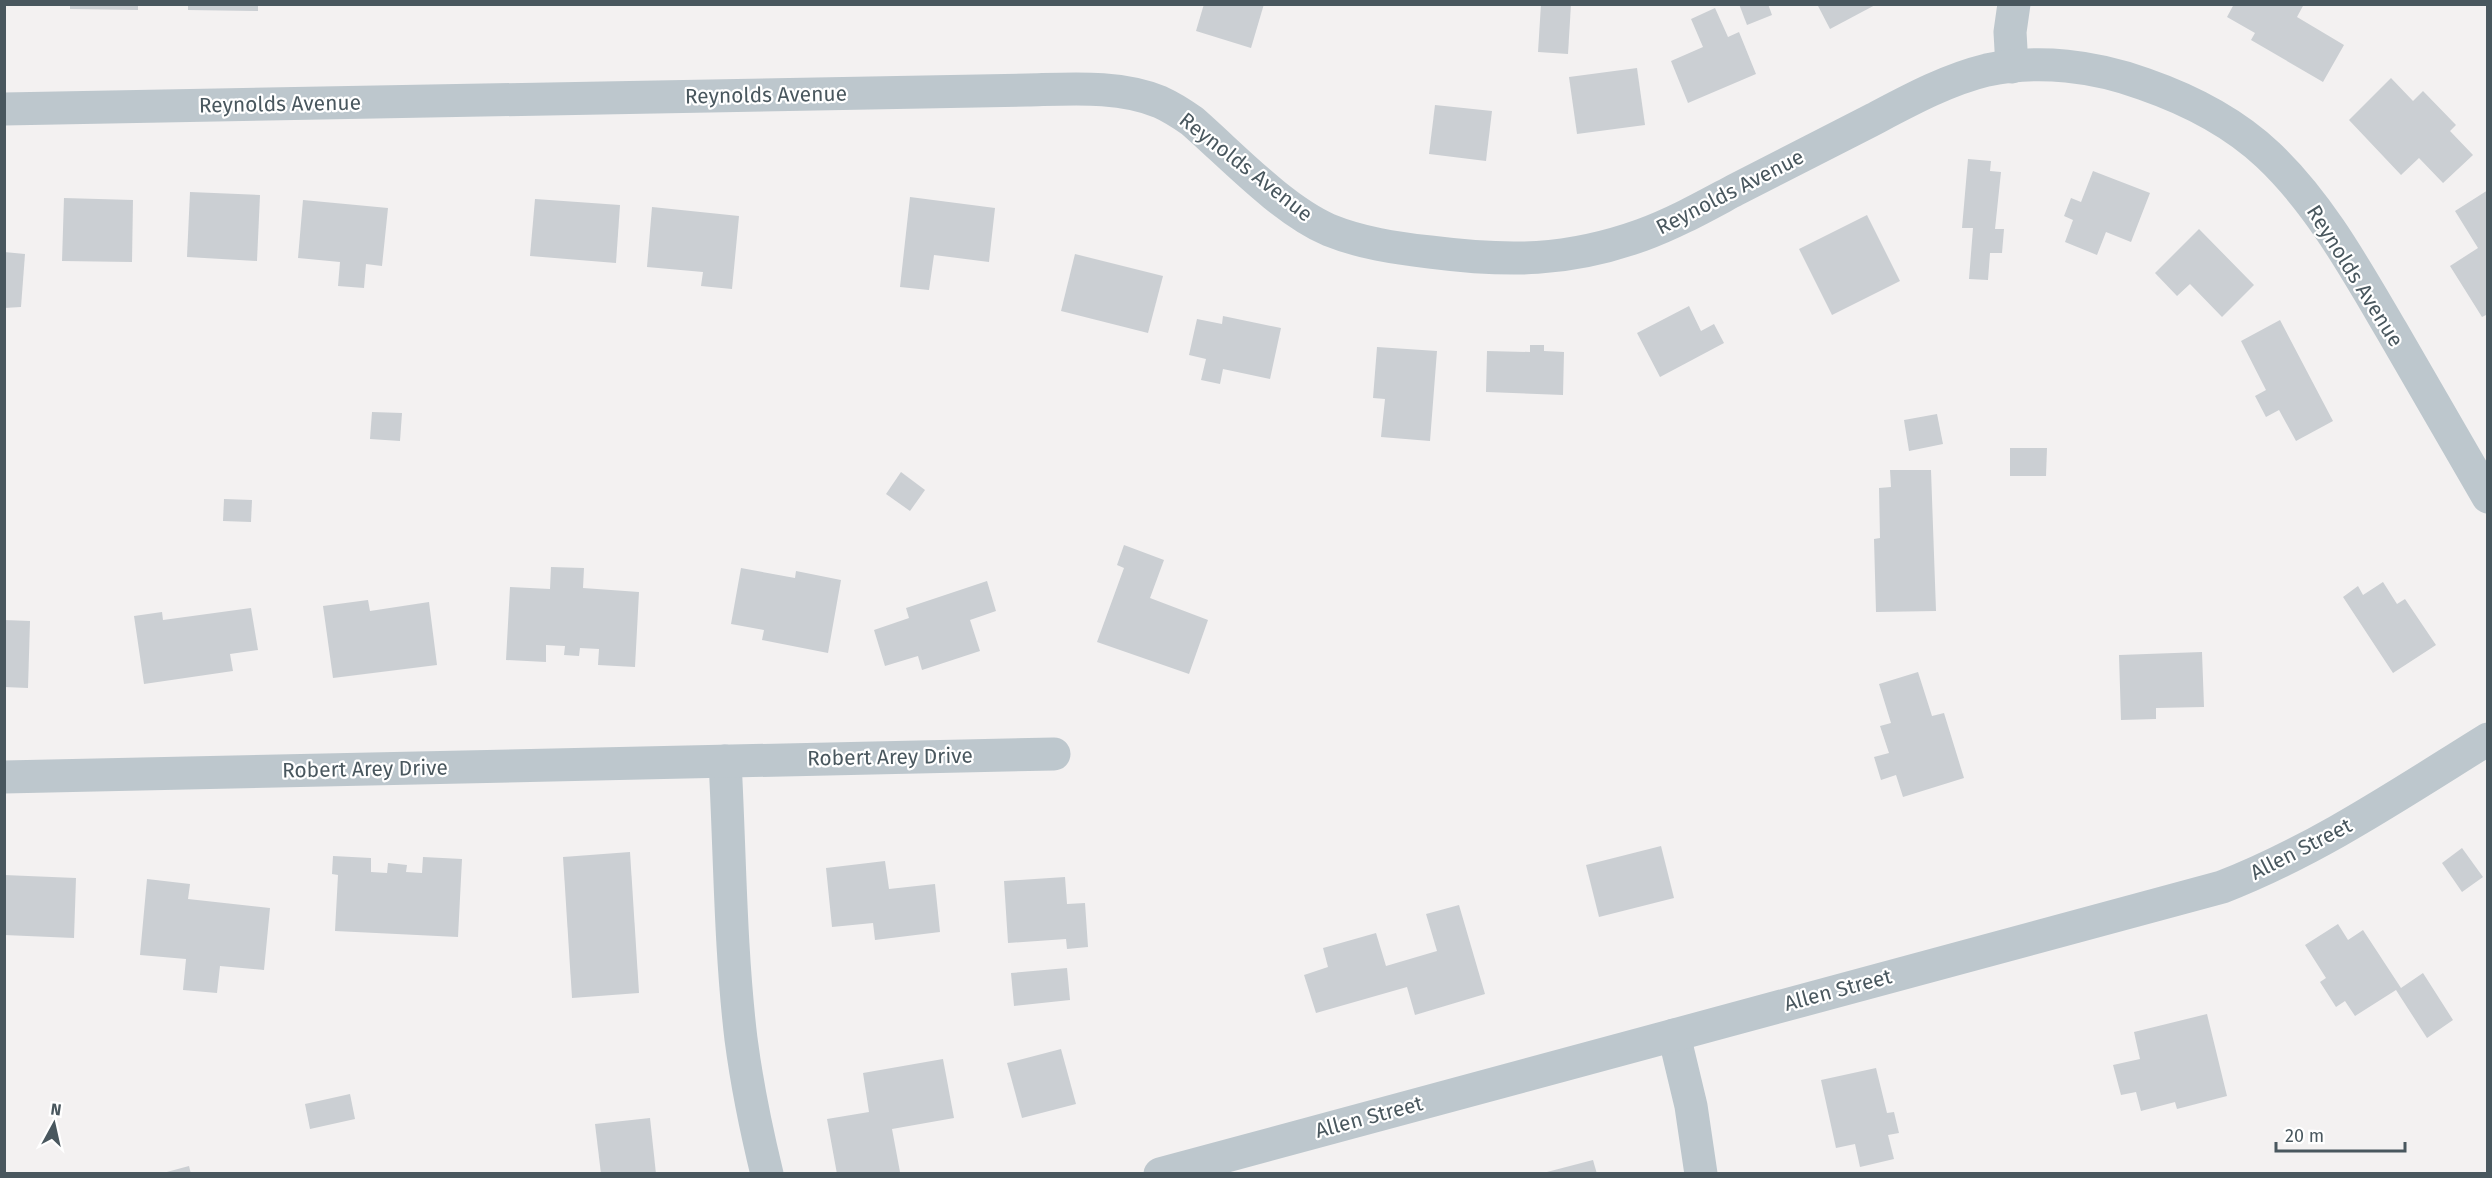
<svg xmlns="http://www.w3.org/2000/svg" width="2492" height="1178" font-family="'Fira Sans',sans-serif">
<rect width="100%" height="100%" fill="#f3f1f1"/>
<g fill="#cbcfd3">
<polygon points="70,4 138,4 138,10 70,9"/>
<polygon points="188,4 258,4 258,11 188,10"/>
<polygon points="1204,4 1264,4 1251,48 1196,31"/>
<polygon points="1541,4 1571,4 1568,54 1538,52"/>
<polygon points="1739,4 1768,4 1772,15 1747,25"/>
<polygon points="1817,4 1877,4 1830,29"/>
<polygon points="2234,4 2304,4 2297,17 2344,45 2323,82 2251,40 2255,33 2227,17"/>
<polygon points="1715,8 1728,37 1739,32 1756,74 1688,103 1671,61 1703,47 1691,19"/>
<polygon points="1637,68 1645,125 1577,134 1569,77"/>
<polygon points="2391,78 2413,101 2423,91 2456,125 2450,131 2473,155 2443,183 2419,158 2401,175 2349,120"/>
<polygon points="1435,105 1492,111 1486,161 1429,154"/>
<polygon points="1968,159 1991,161 1990,171 2001,172 1995,229 2004,229 2002,253 1990,253 1988,280 1969,279 1973,228 1962,228"/>
<polygon points="2093,171 2150,193 2131,242 2106,232 2097,255 2065,242 2073,220 2064,216 2071,198 2081,202"/>
<polygon points="2488,190 2488,314 2482,317 2450,266 2478,248 2455,211"/>
<polygon points="190,192 260,195 257,261 187,257"/>
<polygon points="910,197 995,208 989,262 934,255 929,290 900,287"/>
<polygon points="64,198 133,200 132,262 62,261"/>
<polygon points="535,199 620,205 616,263 530,256"/>
<polygon points="303,200 388,208 382,266 366,264 364,288 338,286 340,262 298,258"/>
<polygon points="652,207 739,216 732,289 701,286 703,272 647,267"/>
<polygon points="1867,215 1900,281 1832,315 1799,249"/>
<polygon points="2199,229 2254,285 2222,317 2190,284 2177,296 2155,273"/>
<polygon points="4,252 25,254 21,307 4,308"/>
<polygon points="1075,254 1163,276 1148,333 1061,311"/>
<polygon points="1689,306 1701,331 1714,324 1724,343 1660,377 1637,333"/>
<polygon points="1223,316 1281,328 1270,379 1223,369 1220,384 1201,380 1206,359 1189,355 1197,319 1222,324"/>
<polygon points="2280,320 2333,421 2296,441 2279,410 2266,417 2255,396 2266,390 2241,341"/>
<polygon points="1530,345 1544,345 1544,351 1564,352 1563,395 1486,392 1487,351 1530,352"/>
<polygon points="1377,347 1437,351 1430,441 1381,437 1385,399 1373,398"/>
<polygon points="372,412 402,413 400,441 370,439"/>
<polygon points="1937,414 1943,444 1909,451 1904,420"/>
<polygon points="2010,448 2047,448 2046,476 2010,476"/>
<polygon points="1890,470 1931,470 1936,611 1876,612 1874,539 1880,538 1879,488 1891,487"/>
<polygon points="901,472 925,490 910,511 886,494"/>
<polygon points="224,499 252,500 251,522 223,521"/>
<polygon points="1124,545 1164,560 1150,598 1208,620 1189,674 1097,642 1124,568 1117,565"/>
<polygon points="551,567 584,568 583,588 639,592 635,667 598,665 599,649 580,648 579,656 564,655 565,646 546,645 546,662 506,660 510,587 550,589"/>
<polygon points="741,568 795,578 796,571 841,580 828,653 762,640 764,630 731,624"/>
<polygon points="987,581 996,611 970,620 980,651 922,670 918,656 885,666 874,630 909,618 906,608"/>
<polygon points="2383,582 2397,604 2405,599 2436,645 2393,673 2343,597 2358,586 2363,595"/>
<polygon points="368,600 370,611 429,602 437,665 333,678 323,606"/>
<polygon points="251,608 258,650 230,654 233,671 144,684 134,616 162,612 163,620"/>
<polygon points="4,620 30,621 28,688 4,687"/>
<polygon points="2202,652 2204,707 2156,708 2156,719 2121,720 2119,655"/>
<polygon points="1918,672 1932,716 1944,713 1964,778 1903,797 1896,775 1881,780 1874,757 1889,753 1880,726 1891,723 1879,684"/>
<polygon points="1661,846 1674,898 1599,917 1586,865"/>
<polygon points="2462,848 2483,877 2462,892 2442,863"/>
<polygon points="630,852 639,993 572,998 563,857"/>
<polygon points="333,856 371,858 371,872 387,873 388,863 407,865 406,872 422,873 423,857 462,859 458,937 335,931 338,875 332,874"/>
<polygon points="885,861 889,889 935,884 940,932 875,940 873,923 832,927 826,868"/>
<polygon points="4,875 76,878 74,938 4,935"/>
<polygon points="1065,877 1067,904 1085,903 1088,947 1067,949 1066,939 1008,943 1004,881"/>
<polygon points="147,879 190,884 188,899 270,908 264,970 220,966 217,993 183,990 186,959 140,955"/>
<polygon points="1459,905 1485,994 1415,1015 1407,987 1316,1013 1304,975 1328,967 1323,948 1376,933 1386,966 1437,951 1426,914"/>
<polygon points="2338,924 2348,940 2363,930 2401,988 2423,973 2453,1020 2427,1038 2396,990 2355,1016 2345,1001 2336,1007 2320,982 2326,978 2305,945"/>
<polygon points="1067,968 1070,1000 1014,1006 1011,973"/>
<polygon points="2207,1014 2227,1096 2177,1109 2175,1102 2141,1111 2136,1092 2121,1095 2113,1065 2140,1059 2134,1032"/>
<polygon points="1061,1049 1076,1104 1022,1118 1007,1063"/>
<polygon points="943,1059 954,1118 892,1129 900,1172 837,1174 827,1119 869,1112 863,1073"/>
<polygon points="1876,1068 1887,1113 1894,1112 1899,1133 1888,1135 1894,1159 1860,1167 1855,1144 1836,1148 1821,1080"/>
<polygon points="350,1094 355,1119 310,1129 305,1104"/>
<polygon points="650,1118 656,1174 601,1174 595,1124"/>
<polygon points="1593,1160 1597,1174 1543,1174 1543,1173"/>
<polygon points="189,1166 191,1174 163,1174 163,1173"/>
</g>
<g fill="none" stroke-linecap="round" stroke-linejoin="round">
<g stroke="#bdc7cd" stroke-width="33">
<polyline points="2012,67 2010,32 2014,4"/>
<path d="M4,109L1027,90C1070,89 1120,85 1160,102C1171,107 1182,114 1192,121C1231,155 1281,209 1329,230C1361,243 1395,248 1430,252C1508,262 1567,262 1642,235C1675,223 1705,206 1735,190C1780,167 1825,144 1870,121C1908,101 1946,80 1987,70C2039,59 2095,66 2144,84C2190,100 2233,122 2268,155C2320,204 2356,270 2392,331C2424,386 2456,441 2488,497"/>
<path d="M725,761C730,853 730,947 741,1039C747,1085 756,1129 767,1174"/>
<polyline points="4,777 1054,754"/>
<polyline points="1674,1035 1691,1106 1701,1174"/>
</g>
<path stroke="#bdc7cd" stroke-width="33" d="M1160,1174L2222,887C2317,850 2401,793 2488,739"/>
</g>
<g text-anchor="middle" stroke-width="4.5" stroke-linejoin="round" paint-order="stroke">
<g font-size="21" fill="#49575e" stroke="#fff">
<text transform="translate(766 95) rotate(-1)" y="7">Reynolds Avenue</text>
<text transform="translate(280 104) rotate(-1)" y="7">Reynolds Avenue</text>
<text transform="translate(1246 167) rotate(38)" y="7">Reynolds Avenue</text>
<text transform="translate(1730 192) rotate(-27)" y="7">Reynolds Avenue</text>
<text transform="translate(2355 276) rotate(58)" y="7">Reynolds Avenue</text>
<text transform="translate(890 757) rotate(-1)" y="7">Robert Arey Drive</text>
<text transform="translate(365 769) rotate(-1)" y="7">Robert Arey Drive</text>
<text transform="translate(2301 849) rotate(-27)" y="7">Allen Street</text>
<text transform="translate(1838 990) rotate(-15)" y="7">Allen Street</text>
<text transform="translate(1369 1117) rotate(-15)" y="7">Allen Street</text>
</g>
</g>
<rect width="2492" height="1178" fill="none" stroke="#49575e" stroke-width="12"/>
<g transform="translate(54 1124) rotate(8)" stroke="#ffffff" stroke-width="4.5" paint-order="stroke">
<path d="M0-4.5L10 22L0 15L-10 22Z" fill="#49575e"/>
<text y="-9" font-size="16" font-weight="bold" text-anchor="middle" fill="#49575e">N</text>
</g>
<path d="M2276 1142v9h129v-9" fill="none" stroke="#49575e" stroke-width="3"/>
<text x="2285" y="1142" font-size="18" fill="#49575e" stroke="#ffffff" stroke-width="4.5" paint-order="stroke">20 m</text>
</svg>
